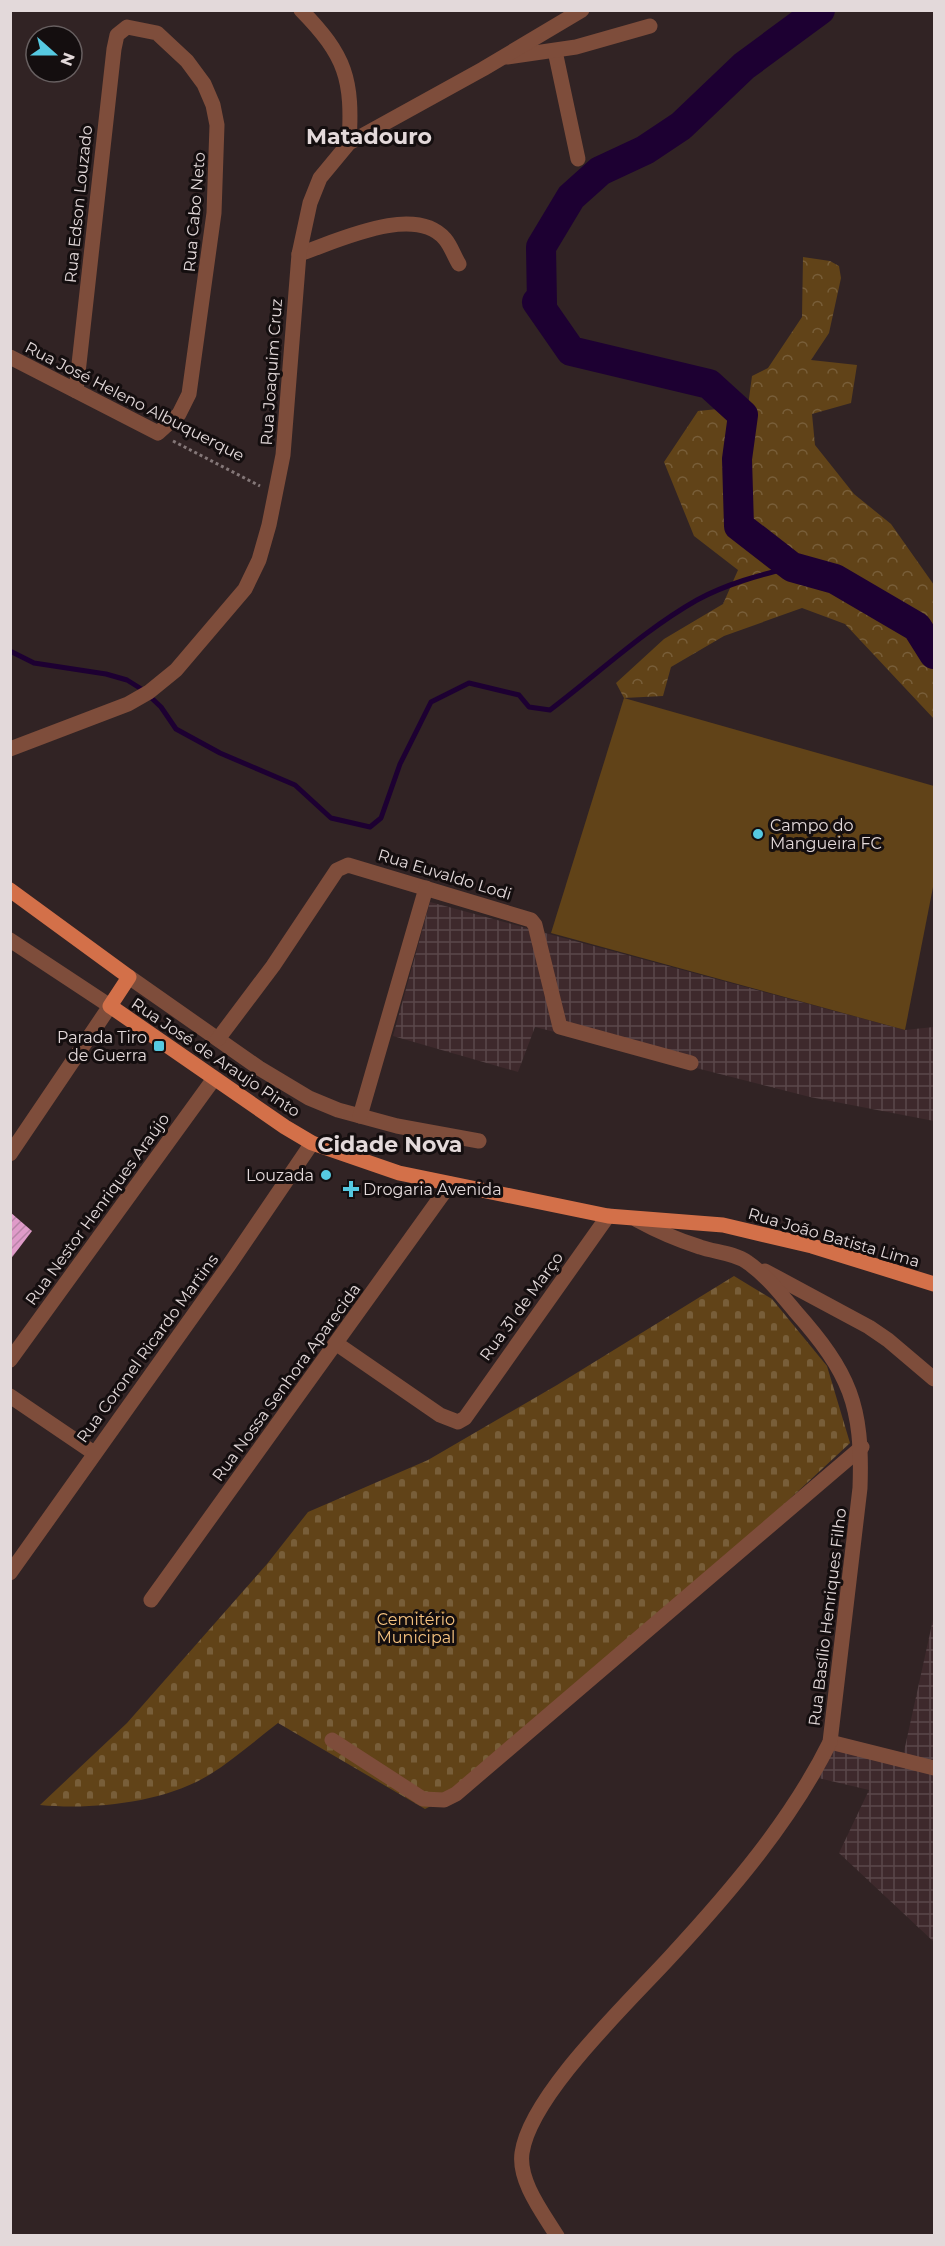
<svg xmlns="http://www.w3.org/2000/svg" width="945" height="2246" font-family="Montserrat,sans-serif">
<defs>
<pattern id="industrial-grid" width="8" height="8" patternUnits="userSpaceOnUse" patternTransform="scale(1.5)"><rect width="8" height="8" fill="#3e292c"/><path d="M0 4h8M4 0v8" fill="none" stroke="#5a474a"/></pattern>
<pattern id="forest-crowns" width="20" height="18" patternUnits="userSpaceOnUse" patternTransform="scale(1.5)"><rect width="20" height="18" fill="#614318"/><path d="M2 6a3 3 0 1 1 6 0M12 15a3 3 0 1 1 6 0" fill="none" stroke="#785e39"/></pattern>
<pattern id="cemetery-stones" width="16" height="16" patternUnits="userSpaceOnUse" patternTransform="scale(1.5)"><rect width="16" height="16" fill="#614318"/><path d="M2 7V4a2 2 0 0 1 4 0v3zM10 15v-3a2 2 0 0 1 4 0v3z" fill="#785e39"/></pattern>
<pattern id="building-hatch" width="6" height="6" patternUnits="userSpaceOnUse" patternTransform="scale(1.5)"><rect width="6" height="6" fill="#df9bc9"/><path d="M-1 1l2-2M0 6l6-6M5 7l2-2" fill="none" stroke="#b884a7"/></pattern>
</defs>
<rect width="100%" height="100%" fill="#312324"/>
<g fill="url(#industrial-grid)">
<polygon points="430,902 905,1030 934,1027 934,1121 810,1097 535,1027 518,1072 393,1036"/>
<polygon points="934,1615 934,1942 839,1853 869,1790 814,1777 832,1746 903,1756"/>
</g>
<polygon fill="url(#forest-crowns)" points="803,257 830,261 839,266 841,278 829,333 811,360 857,365 851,403 812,414 815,445 854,494 891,524 934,585 934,719 845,624 802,608 724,636 671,667 663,696 624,698 616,683 664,639 723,604 738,570 694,536 664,462 698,411 748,406 752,376 768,368 802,317"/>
<path fill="url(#cemetery-stones)" d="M734,1276L772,1299L827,1366L850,1443L725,1559L453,1795L425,1809L278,1723C256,1740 233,1760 209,1775C163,1803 92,1810 40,1805L127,1723L267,1564L308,1512L428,1460L557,1385Z"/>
<polygon fill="#614318" points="624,698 934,786 934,882 905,1030 551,933"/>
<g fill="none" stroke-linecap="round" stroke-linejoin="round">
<path stroke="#1d0032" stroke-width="5" d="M10,651L34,663L106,674L127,680L143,690L161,707L176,729L220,753L295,785L331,818L370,827L381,818L400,764L431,702L469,683L519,695L529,707L550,710C599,673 644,630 697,600C726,584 760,575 792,567"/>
<polyline stroke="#1d0032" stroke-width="30" points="820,10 744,66 681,126 645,150 600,171 571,197 541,247 542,304 537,302 571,351 709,384 743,415 737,459 739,526 792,567 835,579 917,627 934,654"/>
</g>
<polygon fill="url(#building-hatch)" points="10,1212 32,1231 10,1260"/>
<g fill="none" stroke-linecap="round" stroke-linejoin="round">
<polyline stroke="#847778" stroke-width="3" stroke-dasharray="3 3" stroke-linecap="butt" points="173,441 260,486"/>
<g stroke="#7e4d3b" stroke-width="15">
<path d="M301,10C346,56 353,79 349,143"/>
<polyline points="555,51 578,159"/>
<polyline points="507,57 576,47 650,26"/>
<path d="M299,254C336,242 414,203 445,239C451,246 454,256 459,264"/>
<polyline points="10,357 158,433 179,414 189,394 214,213 217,125 213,105 204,84 187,61 157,33 127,27 117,35 114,49 76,391"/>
<polyline points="10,749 128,704 149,692 176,670 245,589 259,560 269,525 283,455 299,254 310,203 320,178 349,143 483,69 582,10"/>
<polyline points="10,940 110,1006 10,1154"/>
<polyline points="129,977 259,1068 309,1098 338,1110 397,1126 479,1141"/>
<polyline points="218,1039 273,966 337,870 348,865 531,920 535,925 560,1027 691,1063"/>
<polyline points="360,1116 426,888"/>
<polyline points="765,1271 869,1327 888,1340 934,1379"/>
<polyline points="337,1344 440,1415 458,1422 465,1418 608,1216"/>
<polyline points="10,1360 213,1080"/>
<polyline points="10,1396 94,1453"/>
<polyline points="10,1573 227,1268 312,1143"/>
<polyline points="151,1600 450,1184"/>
<polyline points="332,1740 423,1799 444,1800 456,1794 862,1447"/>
<polyline points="830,1742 934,1768"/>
<path d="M557,2236C543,2213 518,2181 522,2153C530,2095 630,2001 671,1956C730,1892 791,1821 830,1742L860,1488C863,1405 850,1373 795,1311C781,1294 766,1275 747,1262C735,1253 714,1252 700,1247C678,1240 657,1231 637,1220"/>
</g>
<polyline stroke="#d37049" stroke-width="15" points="10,890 129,977 110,1006 285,1127 312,1143 399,1173 608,1216 723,1225 812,1246 934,1284"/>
</g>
<g fill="#56c9e1" stroke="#140e0f" stroke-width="2">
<circle cx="758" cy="834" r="6"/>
<rect x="153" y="1040" width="12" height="12" rx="3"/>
<circle cx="326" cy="1175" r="6"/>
<path d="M348 1180h6v6h6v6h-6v6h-6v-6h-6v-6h6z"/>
</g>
<g text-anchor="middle" stroke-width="6" stroke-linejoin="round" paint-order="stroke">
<g font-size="16" fill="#e3d9da" stroke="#140e0f">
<text transform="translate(78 204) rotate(-84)" y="6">Rua Edson Louzado</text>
<text transform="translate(194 212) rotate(-85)" y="6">Rua Cabo Neto</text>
<text transform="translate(271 372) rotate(-86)" y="6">Rua Joaquim Cruz</text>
<text transform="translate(135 401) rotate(27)" y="6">Rua José Heleno Albuquerque</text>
<text transform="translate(445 874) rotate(17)" y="6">Rua Euvaldo Lodi</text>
<text transform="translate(216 1057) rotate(34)" y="6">Rua José de Araujo Pinto</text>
<text transform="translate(97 1209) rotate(-54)" y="6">Rua Nestor Henriques Araújo</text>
<text transform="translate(834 1237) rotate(16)" y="6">Rua João Batista Lima</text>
<text transform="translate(521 1306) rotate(-54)" y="6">Rua 31 de Março</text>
<text transform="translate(147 1348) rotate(-54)" y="6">Rua Coronel Ricardo Martins</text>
<text transform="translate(286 1382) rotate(-54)" y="6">Rua Nossa Senhora Aparecida</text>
<text transform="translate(827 1617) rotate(-83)" y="6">Rua Basílio Henriques Filho</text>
</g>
<g font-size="16" fill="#e3d9da" stroke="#140e0f" text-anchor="start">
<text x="770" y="831">Campo do<tspan x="770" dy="18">Mangueira FC</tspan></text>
<text x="147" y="1043" text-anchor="end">Parada Tiro<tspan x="147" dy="18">de Guerra</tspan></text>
<text x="314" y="1181" text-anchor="end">Louzada</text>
<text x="363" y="1195">Drogaria Avenida</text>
</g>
<g font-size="16" fill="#f9c581" stroke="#140e0f">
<text x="416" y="1625">Cemitério<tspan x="416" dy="18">Municipal</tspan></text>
</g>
<g font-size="22" font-weight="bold" fill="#e3d9da" stroke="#140e0f">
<text x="369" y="144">Matadouro</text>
<text x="390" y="1152">Cidade Nova</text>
</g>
</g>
<rect width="945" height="2246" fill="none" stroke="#e3d9da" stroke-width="24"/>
<g transform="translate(54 54) rotate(111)"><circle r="28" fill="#140e0f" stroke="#675f60" stroke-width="1.5"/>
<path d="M0-4.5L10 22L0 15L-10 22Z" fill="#56c9e1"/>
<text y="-9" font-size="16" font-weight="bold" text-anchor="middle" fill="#e3d9da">N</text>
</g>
</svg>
